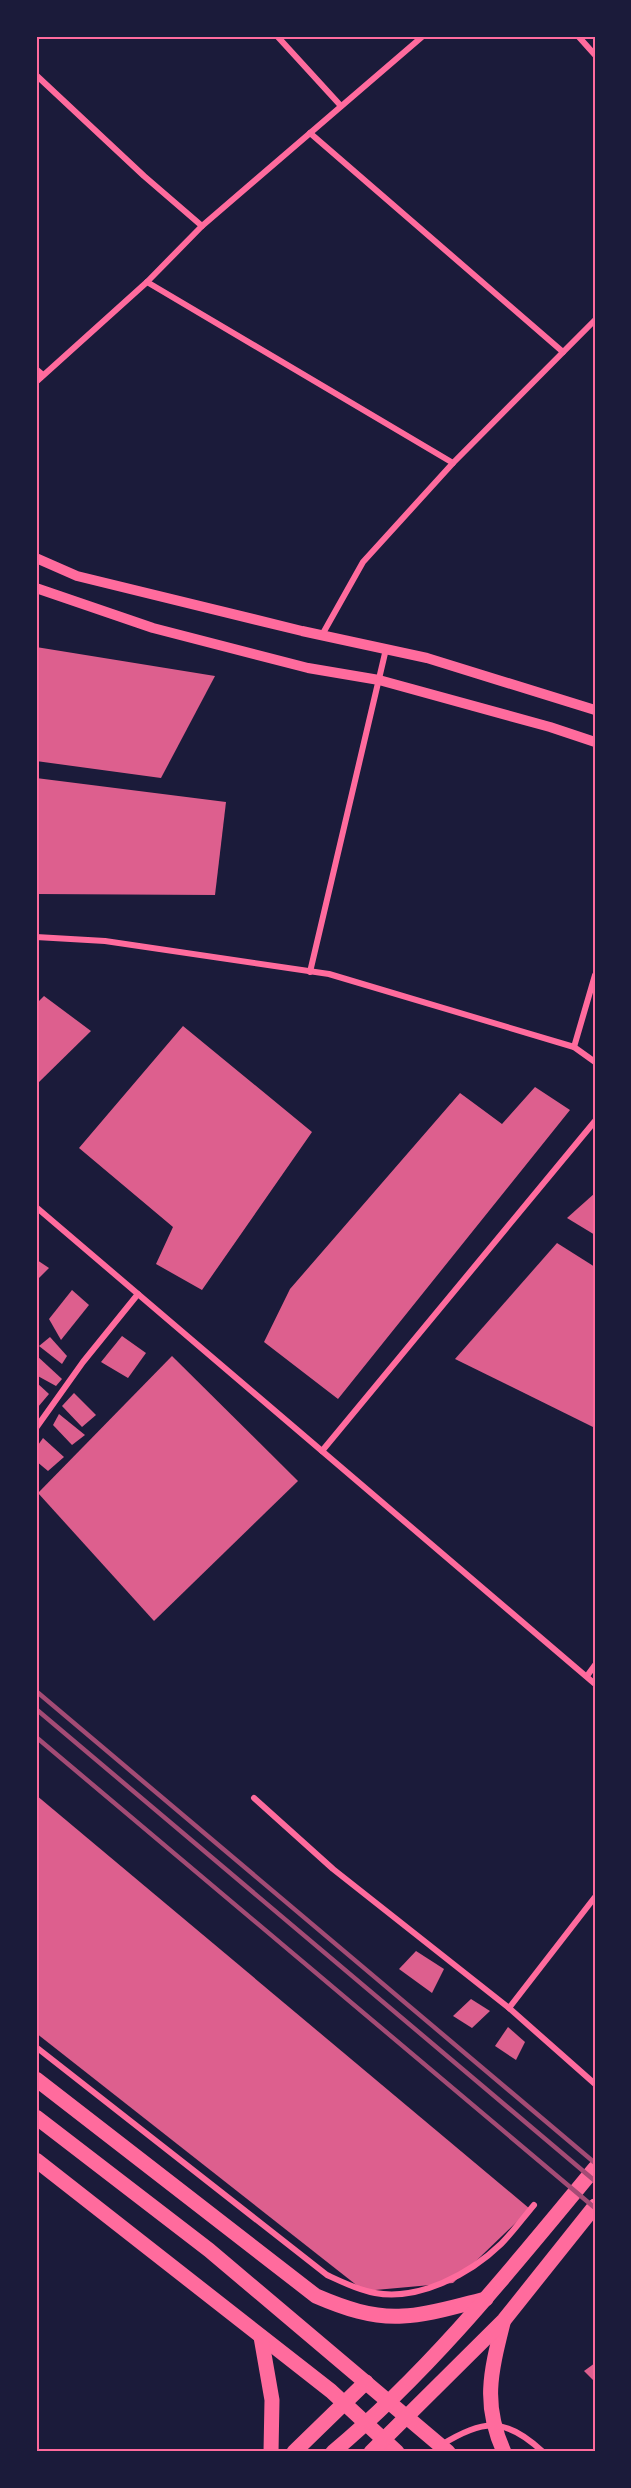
<svg xmlns="http://www.w3.org/2000/svg" width="631" height="2488" font-family="Manrope,sans-serif">
<rect width="100%" height="100%" fill="#1b1b3a"/>
<g fill="#dd5f8e">
<polygon points="36,647 215,676 161,778 36,761"/>
<polygon points="36,778 226,802 215,895 36,894"/>
<polygon points="44,996 91,1031 36,1085 36,1004"/>
<polygon points="183,1026 312,1132 202,1290 156,1264 173,1227 79,1148"/>
<polygon points="535,1087 570,1110 338,1399 264,1342 290,1289 460,1093 502,1124"/>
<polygon points="595,1193 595,1235 567,1218"/>
<polygon points="557,1243 595,1267 595,1428 455,1359"/>
<polygon points="37,1260 49,1268 36,1281 36,1261"/>
<polygon points="72,1290 89,1305 61,1340 49,1319"/>
<polygon points="122,1336 146,1353 128,1378 101,1362"/>
<polygon points="50,1337 67,1356 62,1364 39,1346"/>
<polygon points="36,1355 62,1379 56,1386 36,1375"/>
<polygon points="172,1356 298,1481 154,1621 38,1493"/>
<polygon points="36,1382 49,1394 38,1407 36,1405"/>
<polygon points="74,1393 96,1415 82,1427 62,1406"/>
<polygon points="59,1414 85,1435 72,1445 53,1425"/>
<polygon points="43,1438 64,1457 48,1471 36,1461 36,1448"/>
<polygon points="36,1795 530,2209 453,2283 364,2291 36,2033"/>
<polygon points="416,1951 444,1969 432,1993 399,1969"/>
<polygon points="471,1999 490,2011 472,2028 453,2016"/>
<polygon points="508,2027 525,2042 516,2060 495,2046"/>
<polygon points="595,2363 595,2382 584,2371"/>
</g>
<g fill="none" stroke-linecap="round" stroke-linejoin="round">
<g stroke="#ff6b9d" stroke-width="6">
<polyline points="277,36 341,106"/>
<polyline points="578,36 595,55"/>
<polyline points="36,75 144,176 202,226"/>
<polyline points="310,133 563,352"/>
<polyline points="147,282 453,463"/>
<polyline points="36,369 43,375"/>
<polyline points="36,382 147,282 202,226 423,36"/>
<polyline points="322,635 363,562 453,463 595,320"/>
<polyline points="36,937 105,941 329,974 574,1047 595,1062"/>
<polyline points="310,972 386,649"/>
<polyline points="574,1047 595,975"/>
<polyline points="36,1207 595,1684"/>
<polyline points="36,1428 83,1362 138,1294"/>
<polyline points="322,1451 595,1121"/>
<polyline points="587,1676 595,1665"/>
<polyline points="254,1798 333,1869 509,2008"/>
<polyline points="595,1897 509,2008 595,2084"/>
<path d="M36,2047L327,2275C342,2282 358,2290 375,2293C419,2301 470,2274 501,2244C513,2232 523,2218 534,2205"/>
<path d="M441,2445C484,2419 506,2417 543,2452"/>
</g>
<g stroke="#ff6b9d" stroke-width="10">
<polyline points="36,558 77,576 302,631 427,658 595,710"/>
<polyline points="36,588 153,628 308,668 379,680 550,727 595,742"/>
</g>
<g stroke="#ff6b9d" stroke-width="15">
<path d="M36,2079L316,2296C344,2308 372,2318 403,2316C430,2315 459,2305 486,2299"/>
<polyline points="36,2117 209,2250 448,2452"/>
<polyline points="36,2160 331,2391 397,2452"/>
<path d="M503,2323C491,2371 482,2404 504,2452"/>
<polyline points="261,2337 272,2400 271,2452"/>
<polyline points="294,2452 366,2382"/>
<path d="M333,2452C432,2369 513,2267 595,2168"/>
<polyline points="371,2452 504,2320 595,2206"/>
</g>
<g stroke="#a44b75" stroke-width="4.5">
<polyline points="36,1691 595,2163"/>
<polyline points="36,1709 595,2181"/>
<polyline points="36,1737 595,2208"/>
</g>
</g>
<rect width="631" height="2488" fill="none" stroke="#1b1b3a" stroke-width="75"/>
<rect x="38" y="38" width="556" height="2412" fill="none" stroke="#ff6b9d" stroke-width="2"/>
</svg>
